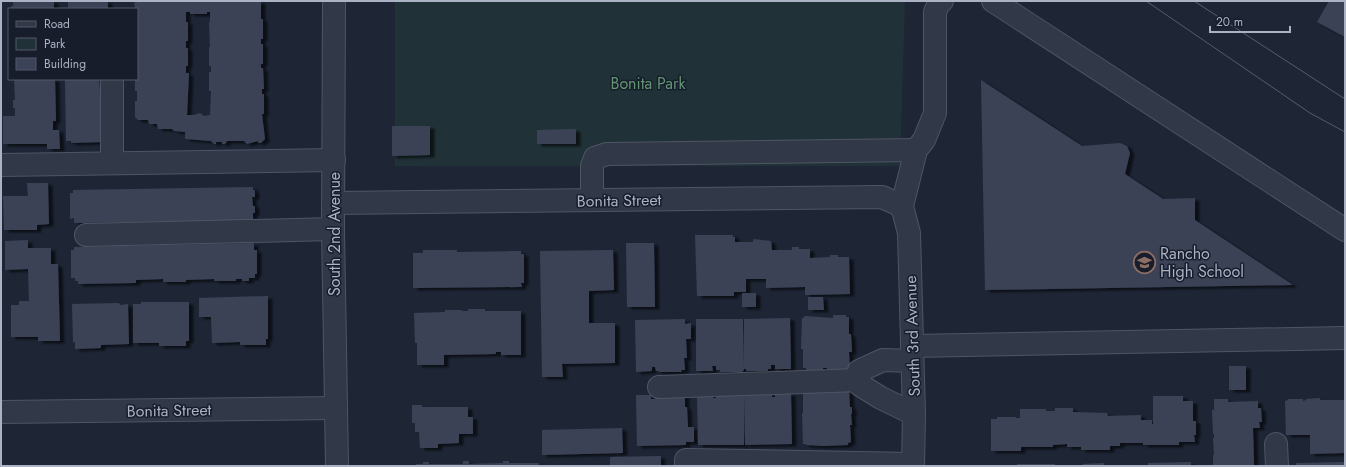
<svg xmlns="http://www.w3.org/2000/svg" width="1346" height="467" font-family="Jost,sans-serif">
<defs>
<filter id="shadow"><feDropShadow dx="4.5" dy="2.5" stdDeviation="1" flood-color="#0009"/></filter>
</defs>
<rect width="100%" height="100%" fill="#1e2636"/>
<polygon fill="#203237" points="395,1 905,1 900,166 395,166"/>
<g fill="#3a4357" fill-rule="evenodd" filter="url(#shadow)">
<polygon points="13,1 54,1 54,9 11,9 11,6 13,6"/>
<rect x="68" y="1" width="40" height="8"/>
<path d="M134,1H261V19H263V39H261V44H263V64H261V68H263L264,89H262V94H264V114H262L265,139L261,143H258V141L247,144L244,141H227L225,144H222V142H216V144H214L211,141L185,139V132L174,131L172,129H158L157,124H149L148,120H138L135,117V101H137V91H135V79H137V9H135ZM186,12H190V14H207V12H210V22H209L210,47H209V66H211V72H209V91H211L210,115L204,116L200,113L194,115H187L189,73H186V66H188V48H186V41H188V22H186Z"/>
<polygon points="1329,1 1345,1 1345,37 1317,22"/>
<polygon points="14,79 55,79 56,121 53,121 53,130 59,130 60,149 47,149 47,144 3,144 3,116 15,116 15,108 13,108 13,100 15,100"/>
<polygon points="65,79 99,79 100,91 102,91 102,106 100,106 100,121 103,121 103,142 71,143 71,141 66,141"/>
<polygon points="981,80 1082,146 1120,143 1127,146 1130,153 1125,174 1163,199 1195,198 1195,220 1293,285 985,290"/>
<polygon points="392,126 430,126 430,155 392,156"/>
<polygon points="576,129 576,144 537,144 537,130"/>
<polygon points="27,183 48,183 49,224 37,225 37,230 4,230 3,196 28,196"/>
<polygon points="253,187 253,190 255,190 255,197 252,197 253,206 255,206 255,213 253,213 253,220 74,223 74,218 70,219 70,193 73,193 73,190"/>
<polygon points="695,235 733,235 733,237 735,237 735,242 753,242 753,239 771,241 772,250 792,250 792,247 799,247 799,249 810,249 810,258 830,257 830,255 838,255 838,257 849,257 850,294 805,295 805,287 766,288 766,279 746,279 746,292 734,292 734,296 697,296"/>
<polygon points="28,240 28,248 51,248 51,264 58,264 60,341 38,341 38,337 11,337 11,305 19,305 19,301 29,301 28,269 5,270 5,241"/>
<polygon points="254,243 254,250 257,250 257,274 255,274 255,278 249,278 249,281 242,281 242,279 236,279 236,281 214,281 214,279 186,280 186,282 163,282 163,279 136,280 136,283 78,284 78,281 75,281 75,278 71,278 71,250 74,250 74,247"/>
<polygon points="626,243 654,243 655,307 627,307"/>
<polygon points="423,250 457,250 457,252 521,251 521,254 524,254 524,283 521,283 522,287 413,288 413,253 423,253"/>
<polygon points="613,250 614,290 589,291 589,323 615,323 615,363 562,364 563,377 542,377 540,251"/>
<rect x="742" y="293" width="14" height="14"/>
<polygon points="268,296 268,339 266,339 266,345 240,345 240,342 212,343 211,317 199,317 199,298"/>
<polygon points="808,297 823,297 824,310 808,310"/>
<polygon points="141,302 189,302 189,341 186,341 186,346 159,346 159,343 133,343 133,304 141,304"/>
<polygon points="119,303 120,305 128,304 129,344 101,345 101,348 75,349 75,342 73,342 72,304"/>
<polygon points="468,309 485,309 485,311 521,311 521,355 501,355 501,352 496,352 496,354 444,355 444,365 417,365 417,343 415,343 414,313 445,312 445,310 462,310 462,311 468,311"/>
<polygon points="833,315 846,315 846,317 849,317 849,334 851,334 852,352 849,352 850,369 827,369 827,368 823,368 823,371 806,371 806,368 803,368 803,349 801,349 802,318 804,318 804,316 833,318"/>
<polygon points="790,318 791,369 775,369 775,365 771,365 771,369 768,369 768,371 746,371 746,369 744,369 744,319"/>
<polygon points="685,319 685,324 691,323 691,339 686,339 687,358 684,358 685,370 681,370 682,372 659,372 659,371 656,371 655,367 652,367 652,371 636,372 635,320"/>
<polygon points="696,319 743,319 744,370 742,372 720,372 720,370 716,370 716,366 712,366 713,371 696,371"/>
<rect x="1229" y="366" width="17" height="24"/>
<polygon points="824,390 824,393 827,393 827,392 849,391 850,407 852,407 852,414 851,414 852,425 850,425 851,442 848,443 848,445 823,446 806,445 806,444 803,444 802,413 803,413 803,394 806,393 806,391"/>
<polygon points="744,393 772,393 772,397 775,397 775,393 791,393 792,444 745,445"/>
<polygon points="697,394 713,394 713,398 716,398 716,394 744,394 744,445 698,445"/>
<polygon points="636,395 651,395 651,399 655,399 655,395 685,395 685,407 687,407 688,427 694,427 694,442 686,442 686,445 637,446"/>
<polygon points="1153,396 1183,396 1183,401 1193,401 1193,421 1196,421 1196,435 1194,435 1195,442 1179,442 1179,445 1143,445 1143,443 1120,443 1120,446 1110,446 1110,450 1081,450 1081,447 1067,447 1067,444 1053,445 1053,447 1021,447 1021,451 991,451 991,419 997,419 997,417 1016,417 1016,418 1020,418 1020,409 1046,409 1046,411 1055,411 1055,408 1073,408 1073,412 1107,413 1108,416 1141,415 1141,420 1152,420 1152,424 1153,424"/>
<polygon points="1320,398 1320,400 1345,400 1345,453 1310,454 1310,435 1286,435 1285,401 1288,400 1288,399 1303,399 1303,401 1306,400 1306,399"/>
<polygon points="1214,399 1228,399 1228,402 1258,401 1258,408 1261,408 1262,422 1259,422 1260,428 1253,428 1254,466 1213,466 1213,455 1214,455 1213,438 1214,438 1214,434 1213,434 1212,410 1214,410"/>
<polygon points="412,405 422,405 422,407 468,407 468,417 473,417 473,434 459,434 459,443 438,444 438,448 420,448 419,432 415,432 415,423 412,423"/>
<polygon points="622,428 623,453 542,455 542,430"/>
<polygon points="661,456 661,466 610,466 610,457"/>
<polygon points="463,461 469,461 469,464 503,463 503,461 509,461 509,463 539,463 539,466 416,466 416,464 423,464 423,462 429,462 429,464 463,464"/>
<polygon points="1191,462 1191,466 1148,466 1148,463"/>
<polygon points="1345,462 1345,466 1296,466 1296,463"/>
<polygon points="1104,463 1104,466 1083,466 1083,464"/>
<rect x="1017" y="464" width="38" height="2"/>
</g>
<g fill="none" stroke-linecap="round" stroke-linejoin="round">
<defs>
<g id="minor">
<polyline points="334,1 333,229 337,466"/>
<polyline points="993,1 1345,230"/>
<polyline points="112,79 112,163"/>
<polyline points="1,165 334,160"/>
<polyline points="592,200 592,166 595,158 607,154 916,150"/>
<polyline points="334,203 882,197 902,206"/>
<polyline points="86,235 333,229"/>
<polyline points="912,346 1345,338"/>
<polyline points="912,361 883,360 859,371 860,385 881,398 914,414"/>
<polyline points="659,387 859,380"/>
<polyline points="1,412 336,408"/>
<polyline points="1276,444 1277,466"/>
<polyline points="686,466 686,460 913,464"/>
<polyline points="913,466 914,414 909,233 902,206 916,150 924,140 935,113 935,12 939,3 942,1"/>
</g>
</defs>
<use href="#minor" stroke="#4f5565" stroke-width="24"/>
<use href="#minor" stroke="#313847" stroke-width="22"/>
<g stroke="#535b6e" stroke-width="1">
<polyline points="1146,1 1310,113 1345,132"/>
<polyline points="1194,1 1345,99"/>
</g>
</g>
<defs>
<symbol id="school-ring" viewBox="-11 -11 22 22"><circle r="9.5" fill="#171d2b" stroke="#8d6e63" stroke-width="1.5"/><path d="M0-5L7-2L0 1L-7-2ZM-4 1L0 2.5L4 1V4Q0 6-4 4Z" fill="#8d6e63"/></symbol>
</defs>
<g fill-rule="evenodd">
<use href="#school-ring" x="1132" y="250" width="25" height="25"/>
</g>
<g text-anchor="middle" stroke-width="3" stroke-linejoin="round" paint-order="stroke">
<g font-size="16" fill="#629573" stroke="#171d2b">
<text x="648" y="89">Bonita Park</text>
</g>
<g font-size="16" fill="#abb2c4" stroke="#171d2b">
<text transform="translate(619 200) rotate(-1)" y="6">Bonita Street</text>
<text transform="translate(334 234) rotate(-90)" y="6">South 2nd Avenue</text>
<text transform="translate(912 336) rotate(-92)" y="6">South 3rd Avenue</text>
<text transform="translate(169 410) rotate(-1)" y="6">Bonita Street</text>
</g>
<g font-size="16" fill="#abb2c4" stroke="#171d2b" text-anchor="start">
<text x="1160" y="259">Rancho<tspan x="1160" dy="18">High School</tspan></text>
</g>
</g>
<rect width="1346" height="467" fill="none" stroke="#abb2c4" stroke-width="4"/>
<rect x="8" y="8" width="130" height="72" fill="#171d2b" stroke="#525968"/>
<rect x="16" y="21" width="20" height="6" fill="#313847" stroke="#525968"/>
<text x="44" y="28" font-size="12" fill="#abb2c4">Road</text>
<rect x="16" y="38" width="20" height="12" fill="#203237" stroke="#525968"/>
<text x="44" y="48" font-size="12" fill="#abb2c4">Park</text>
<rect x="16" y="58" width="20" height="12" fill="#3a4357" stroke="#525968"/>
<text x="44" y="68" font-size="12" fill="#abb2c4">Building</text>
<path d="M1210 26v6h80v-6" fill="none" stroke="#abb2c4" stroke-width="2"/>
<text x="1216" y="26" font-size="12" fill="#abb2c4" stroke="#171d2b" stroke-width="3" paint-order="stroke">20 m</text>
</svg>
